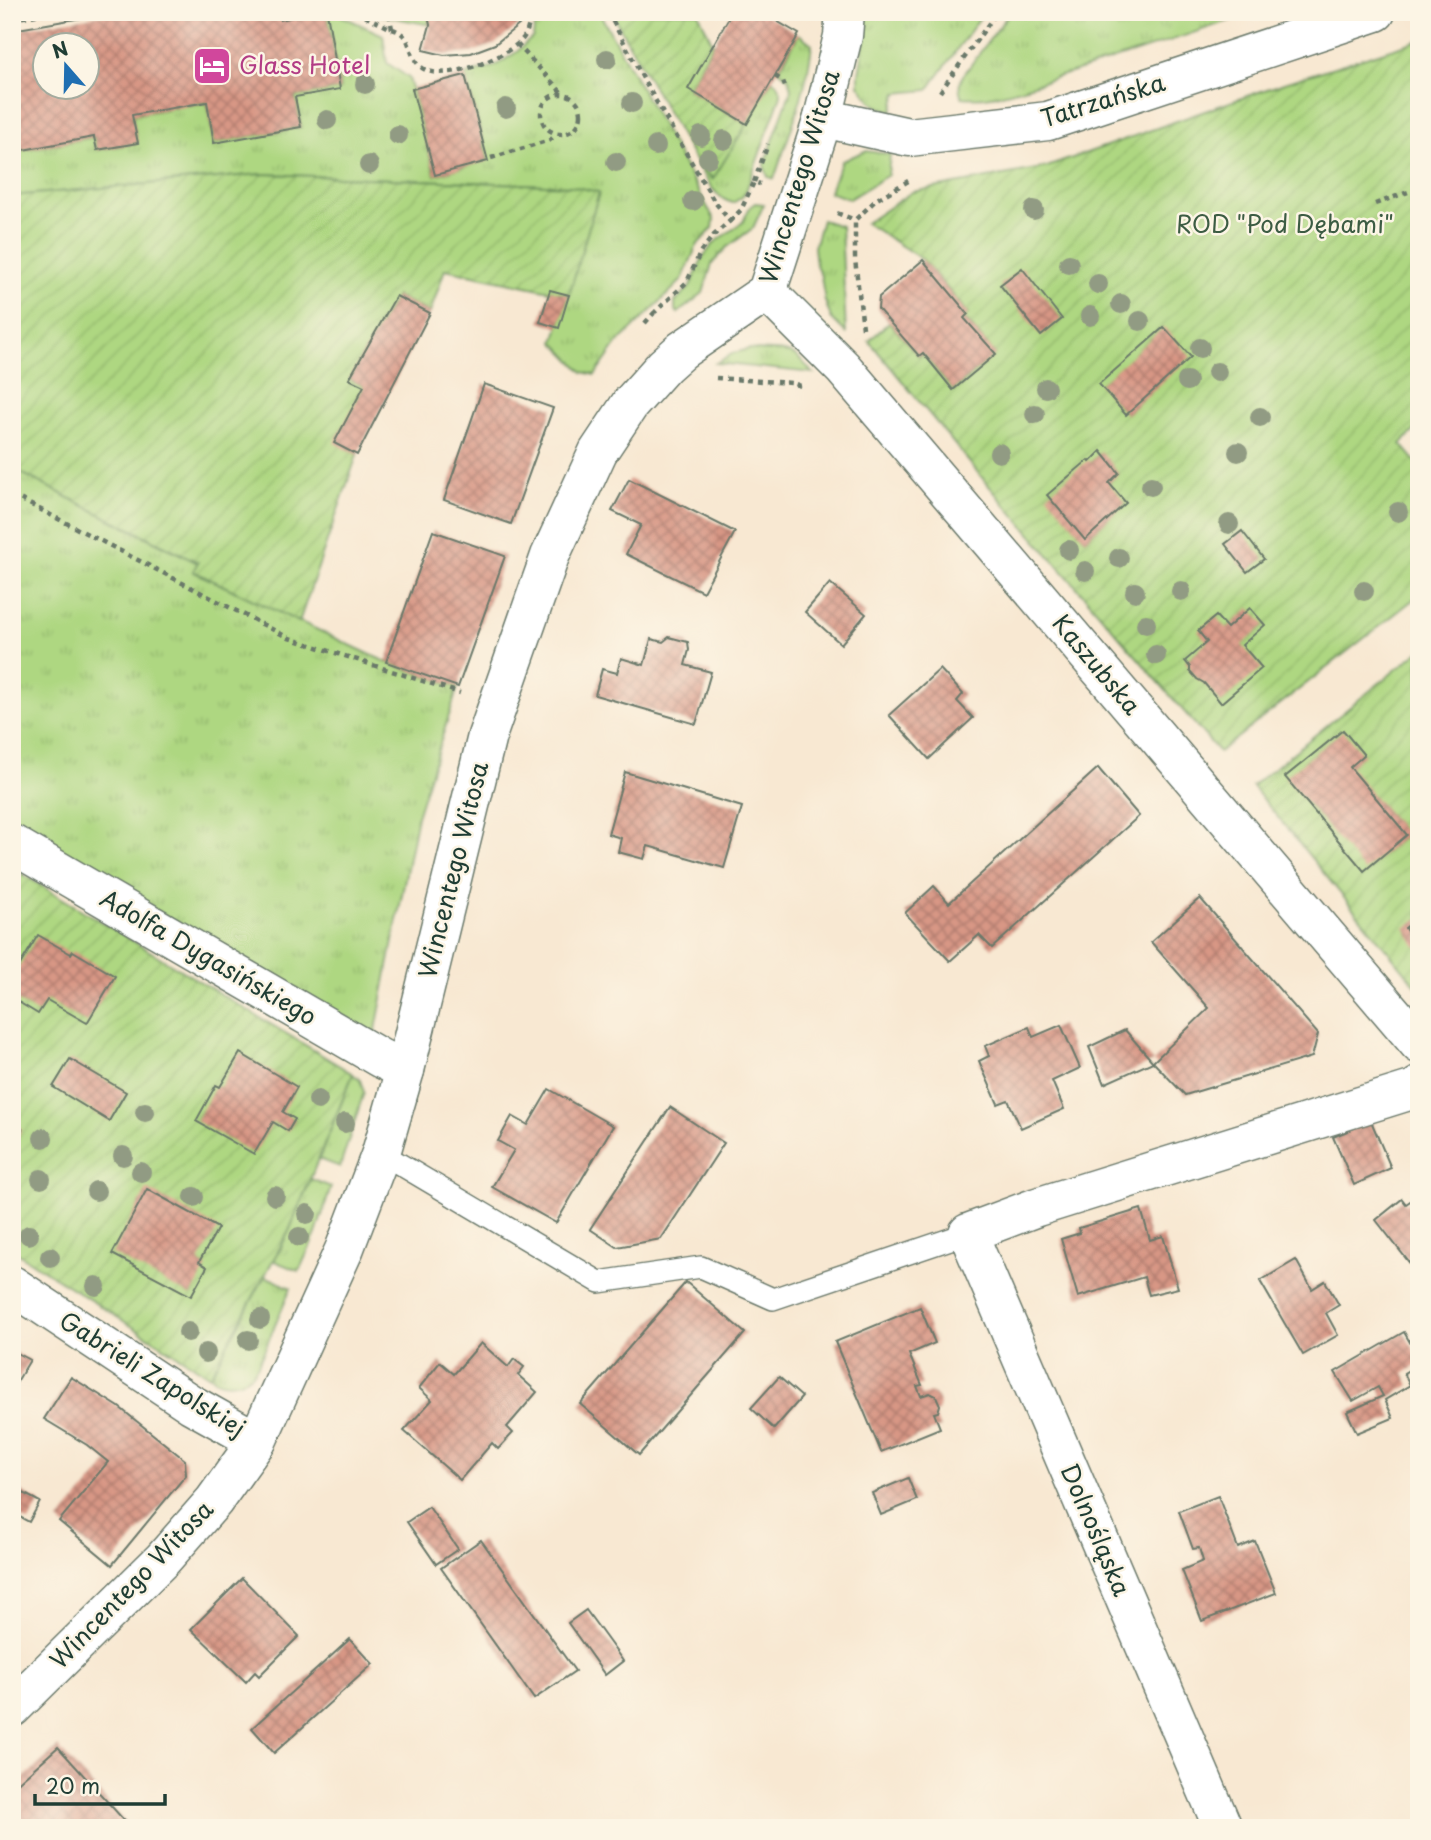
<svg xmlns="http://www.w3.org/2000/svg" width="1431" height="1840" font-family="'Playpen Sans',sans-serif">
<defs>
<pattern id="grass-tufts" width="24" height="20" patternUnits="userSpaceOnUse" patternTransform="scale(1.75)"><rect width="24" height="20" fill="#aed781"/><path d="M3 7l-1-3M5 7V3M7 7l1-3M15 17l-1-3M17 17v-4M19 17l1-3" fill="none" stroke="#95b970"/></pattern>
<pattern id="garden-furrows" width="10" height="10" patternUnits="userSpaceOnUse" patternTransform="scale(1.75)"><rect width="10" height="10" fill="#aed781"/><path d="M-1 1l2-2M0 10L10 0M9 11l2-2" fill="none" stroke="#95b970"/></pattern>
<pattern id="building-cross-hatch" width="8" height="8" patternUnits="userSpaceOnUse" patternTransform="scale(1.75)"><rect width="8" height="8" fill="#d89785"/><path d="M0 0l8 8M0 8l8-8" fill="none" stroke="#af7c6e"/></pattern>
</defs>
<rect width="100%" height="100%" fill="#fcf5e5"/>
<filter id="ink" filterUnits="userSpaceOnUse"><feTurbulence type="fractalNoise" baseFrequency=".0143" numOctaves="2"/><feDisplacementMap in="SourceGraphic" scale="14" xChannelSelector="R" yChannelSelector="G"/><feConvolveMatrix kernelMatrix="1 2 1 2 8 2 1 2 1" color-interpolation-filters="sRGB"/></filter>
<filter id="wash" filterUnits="userSpaceOnUse"><feTurbulence type="fractalNoise" baseFrequency=".00686" numOctaves="4" result="noise"/><feDisplacementMap in="SourceGraphic" scale="28" xChannelSelector="R" yChannelSelector="G"/><feGaussianBlur stdDeviation="1.57" result="paint"/><feColorMatrix in="noise" values="0 0 0 0 0 0 0 0 0 0 0 0 0 0 0 0 0 1.4 0 .05"/><feComposite in="paint" operator="in"/></filter>
<g filter="url(#wash)">
<rect width="100%" height="100%" fill="#f8e8d2"/>
<g fill="url(#grass-tufts)" stroke="#668a5a" stroke-width="2">
<polygon points="327,12 333,12 383,35 387,63 409,78 435,175 488,160 465,75 495,66 515,53 533,37 535,21 541,12 599,12 714,219 713,228 697,245 682,280 617,344 595,375 583,372 554,342 599,193 571,186 262,174 12,196 12,152 94,137 97,150 137,143 132,115 207,102 214,143 301,127 295,97 340,89"/>
<polygon points="376,12 427,12 430,25 376,14"/>
<polygon points="864,12 984,12 928,90 897,93 892,111 879,107 872,102 859,85 859,74 866,29"/>
<path d="M1010,12H1255C1190,34 1126,56 1061,76C1031,85 993,101 962,97C958,89 959,84 962,77Z"/>
<path d="M799,34L812,44C807,91 789,134 774,179L768,177L764,166L791,90L789,79L779,70Z"/>
<path d="M772,80C778,83 781,88 781,95L746,191L742,197L733,203C714,199 704,175 694,159L712,179Z"/>
<polygon points="865,151 890,154 888,175 849,199 829,192 842,161"/>
<polygon points="755,203 764,204 753,228 726,248 712,264 703,293 678,313 675,309 675,302 690,287 703,257 714,243 743,222 750,207"/>
<polygon points="822,220 841,226 846,333 831,318 825,301 821,276 816,265 814,247"/>
<path d="M749,349C763,352 786,349 796,356C802,360 807,367 813,373L716,363L734,353Z"/>
<polygon points="12,468 102,515 198,563 194,572 386,662 458,687 417,816 375,1035 12,829"/>
<polygon points="353,1074 360,1080 364,1092 340,1167 319,1159"/>
<polygon points="311,1179 331,1187 316,1234 299,1271 274,1261 289,1231"/>
<path d="M265,1276L291,1288L258,1365C256,1368 254,1372 251,1375C240,1385 221,1385 210,1376Z"/>
</g>
<g fill="url(#garden-furrows)" stroke="#668a5a" stroke-width="2">
<polygon points="611,12 698,12 713,44 688,89 747,124 713,179 694,159"/>
<polygon points="1419,40 1419,426 1401,444 1419,465 1419,595 1219,752 984,480 869,341 889,322 919,356 923,353 953,390 995,354 964,318 968,313 923,260 866,223 912,192 1047,167 1284,83"/>
<polygon points="262,174 571,186 599,192 569,295 445,269 430,313 396,296 350,379 364,386 357,455 299,622 193,571 198,562 102,515 12,468 12,196"/>
<polygon points="1419,651 1419,989 1252,786"/>
<polygon points="12,868 353,1074 289,1231 210,1376 12,1250"/>
</g>
<g id="blocks">
<g fill="url(#building-cross-hatch)" fill-rule="evenodd">
<path d="M116,12H279L280,20L315,12H327L340,89L295,97L301,127L214,143L207,102L132,115L138,143L97,150L94,137L12,152V30ZM46,46H88V88H46Z"/>
<polygon points="427,12 506,12 519,25 495,44 471,53 444,55 423,50 430,25"/>
<polygon points="732,12 761,12 799,34 747,124 688,89"/>
<polygon points="465,75 488,161 435,175 412,89"/>
<polygon points="923,260 968,314 964,318 996,354 953,390 923,353 919,356 878,309 879,297"/>
<polygon points="1022,268 1062,319 1041,336 1000,285"/>
<polygon points="550,290 569,295 559,328 540,322"/>
<polygon points="396,296 430,313 357,455 334,443 364,386 349,379"/>
<polygon points="1164,327 1191,357 1126,415 1099,384"/>
<polygon points="484,384 553,408 511,524 444,500"/>
<polygon points="1101,451 1119,473 1109,483 1126,503 1085,540 1047,495 1088,460 1090,462"/>
<polygon points="629,479 735,532 703,592 626,554 641,525 612,511"/>
<polygon points="433,531 505,556 458,687 386,662"/>
<polygon points="1242,531 1264,559 1247,572 1225,544"/>
<polygon points="830,583 866,614 841,644 805,612"/>
<polygon points="1250,608 1265,625 1242,645 1262,668 1221,703 1204,683 1197,679 1190,671 1190,667 1185,661 1207,642 1198,631 1216,616 1227,628"/>
<polygon points="669,637 688,642 689,650 685,665 711,672 696,724 595,695 602,669 617,673 621,658 644,665 651,639 663,642"/>
<polygon points="940,669 963,694 957,701 973,718 929,759 889,715"/>
<polygon points="1343,730 1364,755 1350,767 1407,835 1364,871 1285,777"/>
<polygon points="1098,768 1139,816 992,948 979,935 950,961 905,913 934,886 949,903"/>
<polygon points="625,772 742,807 724,868 648,846 644,859 618,852 621,838 608,834"/>
<polygon points="1200,898 1318,1034 1312,1057 1185,1095 1153,1062 1209,1008 1151,942"/>
<polygon points="1419,917 1419,948 1415,945 1405,928"/>
<polygon points="38,935 71,954 73,951 115,976 87,1023 47,1000 38,1014 12,998 12,978"/>
<polygon points="1061,1025 1080,1068 1052,1081 1064,1109 1021,1128 1008,1100 998,1104 979,1061 989,1056 985,1046 1029,1027 1033,1037"/>
<polygon points="1125,1030 1153,1062 1104,1084 1089,1047"/>
<polygon points="240,1053 297,1087 283,1112 295,1119 288,1131 273,1122 254,1154 196,1121 216,1085 220,1087"/>
<polygon points="70,1059 126,1092 109,1121 53,1087"/>
<polygon points="549,1089 613,1126 556,1223 492,1187 514,1150 498,1141 512,1116 528,1125"/>
<polygon points="670,1107 724,1143 661,1239 617,1247 590,1229"/>
<polygon points="1371,1121 1391,1168 1354,1185 1333,1137"/>
<polygon points="12,1123 22,1129 12,1146"/>
<polygon points="147,1189 218,1228 199,1262 207,1267 191,1296 112,1254"/>
<polygon points="1419,1195 1419,1275 1376,1220 1402,1199 1406,1204"/>
<polygon points="1141,1209 1150,1240 1163,1236 1178,1288 1149,1295 1144,1277 1078,1297 1061,1239 1080,1233 1079,1228"/>
<polygon points="1296,1260 1312,1289 1325,1281 1339,1305 1326,1313 1338,1335 1303,1355 1260,1281"/>
<polygon points="686,1282 745,1333 639,1455 580,1404"/>
<polygon points="920,1307 935,1343 909,1354 922,1385 917,1386 921,1396 930,1393 936,1396 940,1405 938,1412 934,1413 940,1428 881,1452 835,1342"/>
<polygon points="1404,1332 1419,1358 1419,1364 1404,1373 1410,1385 1385,1400 1393,1418 1357,1433 1347,1412 1383,1396 1378,1387 1353,1401 1335,1372"/>
<polygon points="481,1343 508,1367 514,1359 524,1367 518,1375 537,1392 507,1427 513,1433 498,1449 492,1443 460,1480 404,1431 432,1400 419,1388 440,1362 454,1374"/>
<polygon points="15,1352 30,1360 12,1390 12,1357"/>
<polygon points="71,1377 119,1407 185,1460 186,1475 112,1565 59,1521 108,1462 87,1445 44,1419"/>
<polygon points="779,1377 802,1397 774,1429 751,1408"/>
<polygon points="908,1478 917,1500 881,1515 872,1493"/>
<polygon points="12,1487 40,1502 29,1522 12,1513"/>
<polygon points="1218,1496 1238,1548 1255,1541 1276,1593 1202,1621 1182,1570 1203,1561 1199,1548 1193,1549 1179,1511"/>
<polygon points="429,1507 458,1549 436,1564 407,1522"/>
<polygon points="481,1540 575,1671 534,1699 441,1568"/>
<polygon points="242,1578 299,1636 259,1676 255,1672 246,1682 191,1629"/>
<polygon points="586,1610 623,1661 605,1675 568,1623"/>
<polygon points="350,1639 373,1664 274,1753 252,1728"/>
<polygon points="58,1747 131,1828 26,1828 12,1813 12,1788"/>
</g>
</g>
</g>
<g filter="url(#ink)">
<use href="#blocks" fill-opacity="0" stroke="#6b796b" stroke-width="2"/>
<g fill="none" stroke-linecap="round" stroke-linejoin="round">
<defs>
<polyline id="service" points="381,1153 599,1282 701,1267 773,1299 968,1233"/>
<g id="minor">
<polyline points="823,118 909,137 1048,121 1376,12"/>
<polyline points="12,844 380,1058 405,1070"/>
<polyline points="12,1285 191,1404 257,1441"/>
<polyline points="1223,1828 968,1233 1037,1207 1415,1089 1419,1086"/>
</g>
<g id="tertiary">
<polyline points="767,292 843,368 1419,1044"/>
<polyline points="12,1708 163,1559 214,1501 257,1441 344,1250 381,1153 405,1070 487,736 550,556 598,452 630,404 664,366 682,350 767,292 823,118 843,36 845,12"/>
</g>
</defs>
<use href="#service" stroke="#6b796b" stroke-width="24"/>
<use href="#minor" stroke="#6b796b" stroke-width="41"/>
<use href="#tertiary" stroke="#6b796b" stroke-width="41"/>
<g stroke="#6b796b" stroke-width="4.5" stroke-dasharray="5 5" stroke-linecap="butt">
<polyline points="356,12 392,29 389,12"/>
<polyline points="608,12 646,84 714,201 730,221 714,235 701,251 687,282 655,312"/>
<polyline points="12,19 54,12"/>
<path d="M392,29C414,35 406,53 420,66C439,86 510,57 524,37C529,30 528,21 534,12"/>
<polyline points="517,44 563,94"/>
<polyline points="775,76 783,81 786,89"/>
<polyline points="940,92 997,12"/>
<circle cx="561" cy="114" r="20"/>
<polyline points="491,158 550,140 556,135"/>
<polyline points="754,182 768,144"/>
<polyline points="1375,204 1419,188"/>
<polyline points="837,213 855,220"/>
<polyline points="730,221 741,210 754,182 760,184"/>
<polyline points="645,323 654,313 658,317"/>
<polyline points="863,328 855,259 855,220 877,199 910,180"/>
<polyline points="716,378 792,383 801,386"/>
<polyline points="12,495 289,638 460,693"/>
</g>
<use href="#service" stroke="#fff" stroke-width="21"/>
<use href="#minor" stroke="#fff" stroke-width="38"/>
<use href="#tertiary" stroke="#fff" stroke-width="38"/>
</g>
<g fill="#919b83">
<circle cx="607" cy="59" r="10"/>
<circle cx="365" cy="84" r="10"/>
<circle cx="632" cy="103" r="10"/>
<circle cx="506" cy="108" r="10"/>
<circle cx="327" cy="120" r="10"/>
<circle cx="398" cy="135" r="10"/>
<circle cx="701" cy="136" r="10"/>
<circle cx="724" cy="140" r="10"/>
<circle cx="656" cy="146" r="10"/>
<circle cx="708" cy="158" r="10"/>
<circle cx="616" cy="162" r="10"/>
<circle cx="369" cy="165" r="10"/>
<circle cx="693" cy="201" r="10"/>
<circle cx="1034" cy="210" r="10"/>
<circle cx="1069" cy="264" r="10"/>
<circle cx="1098" cy="284" r="10"/>
<circle cx="1121" cy="304" r="10"/>
<circle cx="1090" cy="316" r="10"/>
<circle cx="1140" cy="321" r="10"/>
<circle cx="1200" cy="348" r="10"/>
<circle cx="1217" cy="372" r="10"/>
<circle cx="1187" cy="381" r="10"/>
<circle cx="1046" cy="388" r="10"/>
<circle cx="1035" cy="414" r="10"/>
<circle cx="1260" cy="417" r="10"/>
<circle cx="1238" cy="452" r="10"/>
<circle cx="999" cy="453" r="10"/>
<circle cx="1151" cy="486" r="10"/>
<circle cx="1398" cy="512" r="10"/>
<circle cx="1229" cy="524" r="10"/>
<circle cx="1069" cy="550" r="10"/>
<circle cx="1119" cy="558" r="10"/>
<circle cx="1085" cy="571" r="10"/>
<circle cx="1181" cy="591" r="10"/>
<circle cx="1364" cy="591" r="10"/>
<circle cx="1135" cy="592" r="10"/>
<circle cx="1146" cy="624" r="10"/>
<circle cx="1156" cy="655" r="10"/>
<circle cx="318" cy="1100" r="10"/>
<circle cx="145" cy="1112" r="10"/>
<circle cx="345" cy="1123" r="10"/>
<circle cx="43" cy="1138" r="10"/>
<circle cx="123" cy="1156" r="10"/>
<circle cx="141" cy="1172" r="10"/>
<circle cx="41" cy="1179" r="10"/>
<circle cx="96" cy="1191" r="10"/>
<circle cx="275" cy="1196" r="10"/>
<circle cx="194" cy="1197" r="10"/>
<circle cx="307" cy="1214" r="10"/>
<circle cx="29" cy="1235" r="10"/>
<circle cx="299" cy="1237" r="10"/>
<circle cx="50" cy="1257" r="10"/>
<circle cx="96" cy="1286" r="10"/>
<circle cx="260" cy="1319" r="10"/>
<circle cx="188" cy="1332" r="10"/>
<circle cx="248" cy="1340" r="10"/>
<circle cx="206" cy="1353" r="10"/>
</g>
</g>
<defs>
<symbol id="hotel-square" viewBox="-11 -11 22 22"><rect x="-9" y="-9" width="18" height="18" rx="4" fill="#d1479c" stroke="#fcf5e5"/><path d="M-6-4.5h1.5V1H6V5H4.5V3h-9V5H-6ZM-4 0a1.8 1.8 0 1 1 3.6 0ZM.5 0V-2.5h3Q6-2.5 6 0Z" fill="#fff"/></symbol>
</defs>
<g fill-rule="evenodd">
<use href="#hotel-square" x="190" y="44" width="44" height="44"/>
</g>
<g text-anchor="middle" stroke-width="5" stroke-linejoin="round" paint-order="stroke">
<g font-size="24" fill="#b23c85" stroke="#fcf5e5" text-anchor="start">
<text x="239" y="74">Glass Hotel</text>
</g>
<g font-size="24" fill="#1f3d34" stroke="#fcf5e5">
<text transform="translate(1103 101) rotate(-17)" y="8">Tatrzańska</text>
<text transform="translate(800 177) rotate(-73)" y="8">Wincentego Witosa</text>
<text transform="translate(1096 665) rotate(50)" y="8">Kaszubska</text>
<text transform="translate(454 870) rotate(-76)" y="8">Wincentego Witosa</text>
<text transform="translate(208 958) rotate(30)" y="8">Adolfa Dygasińskiego</text>
<text transform="translate(152 1375) rotate(32)" y="8">Gabrieli Zapolskiej</text>
<text transform="translate(1095 1530) rotate(67)" y="8">Dolnośląska</text>
<text transform="translate(132 1585) rotate(-46)" y="8">Wincentego Witosa</text>
</g>
<g font-size="24" fill="#3c5c43" stroke="#fcf5e5">
<text x="1285" y="233">ROD "Pod Dębami"</text>
</g>
</g>
<rect width="1431" height="1840" fill="none" stroke="#fcf5e5" stroke-width="42"/>
<g transform="translate(66 66) rotate(340)"><circle r="33" fill="#fcf5e5" stroke="#a4ab9e" stroke-width="2"/>
<path d="M0-5L12 26L0 18L-12 26Z" fill="#1f6fb2"/>
<text y="-10" font-size="19" font-weight="bold" text-anchor="middle" fill="#1f3d34">N</text>
</g>
<path d="M35 1794v10h130v-10" fill="none" stroke="#1f3d34" stroke-width="3.5"/>
<text x="46" y="1794" font-size="21" fill="#1f3d34" stroke="#fcf5e5" stroke-width="5" paint-order="stroke">20 m</text>
</svg>
